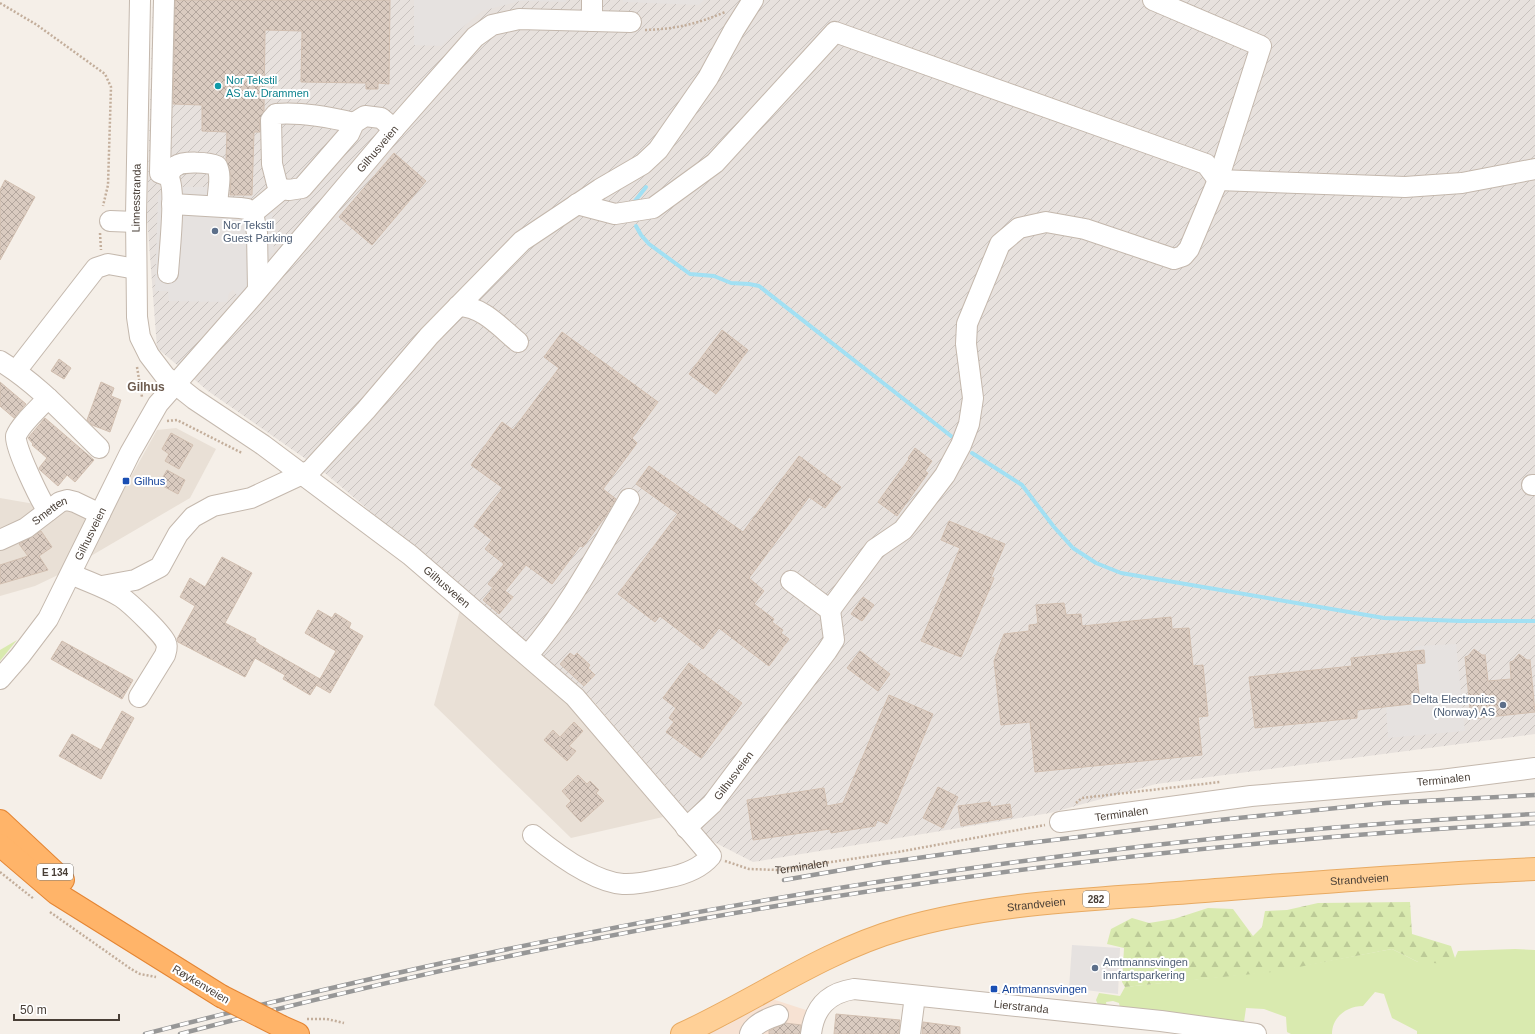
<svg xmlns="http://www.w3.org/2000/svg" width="1535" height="1034" font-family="Helvetica,sans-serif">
<defs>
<pattern id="industrial-furrows" width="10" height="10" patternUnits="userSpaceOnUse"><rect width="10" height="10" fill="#e7e1dd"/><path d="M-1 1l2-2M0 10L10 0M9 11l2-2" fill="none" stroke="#c8c2be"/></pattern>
<pattern id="forest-firs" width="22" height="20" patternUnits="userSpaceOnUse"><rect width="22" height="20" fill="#d9eaaf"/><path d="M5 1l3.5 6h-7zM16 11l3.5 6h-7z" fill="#bcca97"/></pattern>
<pattern id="building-cross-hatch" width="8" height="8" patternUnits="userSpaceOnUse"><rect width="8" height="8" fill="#dacbc0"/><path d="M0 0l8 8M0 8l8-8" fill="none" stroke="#b3a69d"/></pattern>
</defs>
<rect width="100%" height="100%" fill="#f5efe8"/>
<g fill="#e9e0d6">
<polygon points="176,428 216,449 190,498 60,574 35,586 0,596 0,498 69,510 118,500 157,430"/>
<polygon points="460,610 571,707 663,817 571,838 434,705"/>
</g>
<polygon fill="#f7e2d3" points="772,999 806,1010 802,1034 707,1034 726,1026"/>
<polygon fill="url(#industrial-furrows)" points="153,0 1535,0 1535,734 1156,784 1050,813 753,862 712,841 590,697 319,468 208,391 157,348 147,217"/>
<g fill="#d9eaaf">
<polygon points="17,640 0,661 0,650"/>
<path d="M1392,949L1418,962L1455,958L1458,951L1515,949L1535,950V1034H1417V1031L1392,1018L1384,994L1375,992L1363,1006C1347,1006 1332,1017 1332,1034H1291L1287,1032L1286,1017L1264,1009L1246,1008L1244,1022L1120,1008L1119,1003L1113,1001L1106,1002L1107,1008L1098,1005L1096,1000L1099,993L1120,996L1125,987L1274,971Z"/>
</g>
<polygon fill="url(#forest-firs)" points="1410,902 1412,934 1451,946 1455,958 1448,964 1418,962 1392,949 1273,972 1125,987 1122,982 1124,948 1107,944 1111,929 1132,918 1149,923 1174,919 1208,908 1233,909 1253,936 1262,927 1265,911 1287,910 1318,903"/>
<g fill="#e6e2e0">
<polygon points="414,0 566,0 566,2 520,1 482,11 441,46 414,45"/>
<polygon points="623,0 704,0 699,5 623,2"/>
<polygon points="181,187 211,187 223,200 272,210 274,253 271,253 239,297 233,290 229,293 227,302 169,301 168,291 155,291 158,195 180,193"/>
<polygon points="1456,644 1465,731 1388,738 1386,706 1420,703 1415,646"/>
<polygon points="1072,945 1120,948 1118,994 1069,988"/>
</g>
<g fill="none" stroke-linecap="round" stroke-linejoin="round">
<g stroke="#a2e0f3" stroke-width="4">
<polyline points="635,201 646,187"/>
<polyline points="636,226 641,235 649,244 690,274 714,276 731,283 749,284 759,286 951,436"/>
<polyline points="972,453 1022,485 1054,527 1073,548 1096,563 1121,573 1384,618 1460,621 1535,621"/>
</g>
</g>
<g fill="url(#building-cross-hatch)" stroke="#d2bfb0">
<polygon points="175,0 390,0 389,84 378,83 378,89 366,89 366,83 301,82 302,31 265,30 264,111 260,120 260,132 254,132 252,195 230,195 231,176 226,160 227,132 202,131 202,105 173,104"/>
<polygon points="394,153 426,181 372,245 339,217"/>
<polygon points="5,180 35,197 0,260 0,190"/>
<polygon points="722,330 748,350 716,394 689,374"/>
<polygon points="562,332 658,402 632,438 637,443 603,489 616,499 605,517 583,547 580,546 552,584 526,565 505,591 513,597 499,614 483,600 493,588 488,584 504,564 485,549 492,540 474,526 503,488 471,465 502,422 513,430 559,368 544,357"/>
<polygon points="59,359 71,368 64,379 51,371"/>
<polygon points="0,382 26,404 14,418 0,406"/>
<polygon points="101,382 114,388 111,396 121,400 110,432 92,425 87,420"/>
<polygon points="45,418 94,460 75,482 67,475 58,486 40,470 39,468 47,458 32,445 33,444 28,438"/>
<polygon points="171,433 193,445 179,469 165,461 169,454 162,449"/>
<polygon points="915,448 932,461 925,471 928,473 897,516 878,502 909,459 908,458"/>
<polygon points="799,456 841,487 825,508 809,497 749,578 764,591 754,604 774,619 772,622 783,630 781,633 789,639 769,666 719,628 703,649 660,616 655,622 618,594 678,514 636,484 649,466 743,532"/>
<polygon points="167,470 185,480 178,494 159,484"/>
<polygon points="949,521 1005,544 991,577 994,578 961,657 921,641 960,548 941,540"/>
<polygon points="41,531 52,547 39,556 48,570 0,584 0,565 28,556 19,544"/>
<polygon points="222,557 252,573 225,623 256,639 255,641 260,645 320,679 336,651 305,633 318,610 332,618 335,613 351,623 349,628 363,636 330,693 316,685 317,684 310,695 283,679 285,675 255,658 245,677 178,642 177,639 195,606 180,597 190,578 205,587"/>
<polygon points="863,597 874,605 862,621 851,614"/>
<polygon points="1064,603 1066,615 1081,614 1082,626 1171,617 1172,629 1189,628 1193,666 1203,665 1208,716 1198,717 1202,755 1035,772 1030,722 1001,725 994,661 1004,634 1029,631 1029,625 1038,624 1036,605"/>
<polygon points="62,641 133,680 122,699 51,659"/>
<polygon points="1474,649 1482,655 1485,655 1488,681 1511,679 1510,662 1513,661 1519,654 1527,660 1530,660 1535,712 1471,719 1465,657 1468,656"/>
<polygon points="1424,650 1425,663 1416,664 1420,703 1357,710 1357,718 1255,728 1249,677 1352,666 1351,658"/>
<polygon points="860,651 890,674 878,691 847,668"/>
<polygon points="570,653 574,656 577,653 579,655 590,665 588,668 595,675 584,686 560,664"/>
<polygon points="689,663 742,703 701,758 666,732 674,722 669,718 676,708 663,698"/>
<polygon points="889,695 933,714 887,824 877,820 875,826 831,833 830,829 753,840 747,800 824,788 827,806 843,803"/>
<polygon points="122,711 134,718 101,779 59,756 72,734 101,750"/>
<polygon points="574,722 583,731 569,746 576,751 567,761 544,740 553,730 560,737"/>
<polygon points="578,775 587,784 590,781 599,790 596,793 604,801 581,822 566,806 571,801 562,791"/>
<polygon points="938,787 958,797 943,828 923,818"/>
<polygon points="990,802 991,807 1010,804 1012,817 961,826 958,806"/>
<polygon points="836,1014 900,1020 899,1034 834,1034"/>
<polygon points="923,1022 960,1027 960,1034 922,1034"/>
<polygon points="785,1023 801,1025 800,1034 769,1034 769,1031"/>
</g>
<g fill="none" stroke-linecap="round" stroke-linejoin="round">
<defs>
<g id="minor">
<path id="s2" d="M140,0L136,216L137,317L140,337L149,355L165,376L194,399L263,445L410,555L575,697L711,856C700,869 683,875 666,878C652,881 637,885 623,884C594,882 555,853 533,835"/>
<path d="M164,0L160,173L168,176C177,187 169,256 168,273"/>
<polyline points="592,21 592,0"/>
<path d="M354,123C328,117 302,112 276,114L271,120L272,164L277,184L282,189L289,190L302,188L349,134L354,123L365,116L381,118L394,129"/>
<path d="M168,176C170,173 172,168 176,166C183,161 209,162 217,166C223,179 216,192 218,206"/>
<polyline points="172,204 240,208 247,209 253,213 257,233 258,289"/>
<polyline points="577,204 615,214 653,208 715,163 835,32 1206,164 1218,180 1405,187 1462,183 1535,169"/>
<polyline points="253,213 282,189"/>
<polyline points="110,221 136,222"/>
<path d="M458,306C482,306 500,327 518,342"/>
<path d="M0,361C38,384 68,418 99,448"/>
<polyline points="16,371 96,268 108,264 136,269"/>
<path d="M48,398C39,408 20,425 16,436C13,444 41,502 48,511"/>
<polyline points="1532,485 1535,485"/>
<path id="s3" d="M0,540L26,528L60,502L67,500L75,502L100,514"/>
<path d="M71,574C88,582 105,587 121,597C129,602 164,635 166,643C168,647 166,651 165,655L139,697"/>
<polyline points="102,586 135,580 160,567 178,534 193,517 213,506 251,498 311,470 366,410 429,336 522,241 600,189 643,164 658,150 708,78 734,30 753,0"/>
<polyline points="830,610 875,549 903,530 945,475 961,445 969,424 973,398 966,344 967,324 1000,244 1019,228 1046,222 1085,229 1174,259 1183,256 1189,249 1218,180 1261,46 1153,0"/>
<path d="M528,655C569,608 598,552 629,499"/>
<path id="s4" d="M0,679L20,656L48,619L130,453L158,404L253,296L394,129L475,37L492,25L519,19L631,22"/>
<path id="s5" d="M1060,822L1251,796L1441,780L1535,768"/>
<path id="s6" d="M686,828L712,804L827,651L834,640L830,610L791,581"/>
<path d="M750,1034C753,1024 769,1018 778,1015"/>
<path id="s7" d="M811,1034C814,1008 828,993 854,989L1161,1021L1256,1034"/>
<polyline points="910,1034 915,996"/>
</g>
<g id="major">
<path id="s8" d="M682,1034C756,1000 822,952 901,929C990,903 1086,900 1177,893C1296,884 1416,874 1535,869"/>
</g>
<g id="highway">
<polyline points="0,821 63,880"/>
<polyline points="0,845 56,893 221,996"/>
<polyline points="282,1027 298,1034"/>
</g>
</defs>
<use href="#minor" stroke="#c4b8ad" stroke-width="22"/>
<use href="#major" stroke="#e8aa62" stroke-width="24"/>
<use href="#highway" stroke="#e48533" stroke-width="24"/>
<g stroke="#c3ae9b" stroke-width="2.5" stroke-dasharray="2 2" stroke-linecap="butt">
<polyline points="0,3 37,25 105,74 111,87 108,185 103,206"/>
<path d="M645,30C676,29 697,24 725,12"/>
<polyline points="100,233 101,250"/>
<polyline points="137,367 142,397"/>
<polyline points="167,421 177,420 242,453"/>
<polyline points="1076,803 1082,798 1220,782"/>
<path id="s1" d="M725,861L749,869L778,870L898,852L1045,825"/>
<polyline points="0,872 34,899"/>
<polyline points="50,912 131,969 140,974 156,977"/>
<polyline points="307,1019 327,1019 344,1023"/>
</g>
<use href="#minor" stroke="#fff" stroke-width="20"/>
<use href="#major" stroke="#ffd097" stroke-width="22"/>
<use href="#highway" stroke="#ffb469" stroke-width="22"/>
<defs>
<g id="rail">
<polyline points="784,880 882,863 1003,846 1219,820 1386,803 1535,795"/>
<path d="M145,1034C600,916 1065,838 1535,814"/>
<path d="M180,1034C622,917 1078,848 1535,823"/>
</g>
</defs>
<use href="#rail" stroke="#979797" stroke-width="4.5"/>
<use href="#rail" stroke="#fff" stroke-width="3" stroke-dasharray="9" stroke-linecap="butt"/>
<defs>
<polyline id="highway-bridge" points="221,996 282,1027"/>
</defs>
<use href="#highway-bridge" stroke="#e48533" stroke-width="24" stroke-linecap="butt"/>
<use href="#highway-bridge" stroke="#ffb469" stroke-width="22"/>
</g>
<circle fill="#0f9aa8" stroke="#fff" stroke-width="1.5" cx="218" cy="86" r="4"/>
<g fill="#5c6f8a" stroke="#fff" stroke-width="1.5">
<circle cx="215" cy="231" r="4"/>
<circle cx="1503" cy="705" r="4"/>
<circle cx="1095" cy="968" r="4"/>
</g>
<g fill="#1a4fb4" stroke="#fff" stroke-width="1.5">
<rect x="122" y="477" width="8" height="8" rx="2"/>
<rect x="990" y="985" width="8" height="8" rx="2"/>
</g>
<g text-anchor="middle" stroke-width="4" stroke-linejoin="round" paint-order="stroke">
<g fill="#fff" stroke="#7f7872" stroke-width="1">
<rect x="37" y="864" width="36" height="16" rx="3"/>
<rect x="1083" y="891" width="26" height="16" rx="3"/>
</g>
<g font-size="10" font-weight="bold" fill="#483e36">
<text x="55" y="876">E 134</text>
<text x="1096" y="903">282</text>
</g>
<g font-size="11" fill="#0d838f" stroke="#fff" text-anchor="start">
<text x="226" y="84">Nor Tekstil<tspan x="226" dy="13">AS av. Drammen</tspan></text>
</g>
<g font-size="11" fill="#483e36" stroke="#fff">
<text dy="4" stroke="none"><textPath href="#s4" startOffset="655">Gilhusveien</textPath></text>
<text transform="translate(136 198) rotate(-89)" y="4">Linnesstranda</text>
<text dy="4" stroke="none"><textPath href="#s3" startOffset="58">Smetten</textPath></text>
<text dy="4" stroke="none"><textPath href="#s4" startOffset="172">Gilhusveien</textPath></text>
<text dy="4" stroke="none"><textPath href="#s2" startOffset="736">Gilhusveien</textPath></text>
<text dy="4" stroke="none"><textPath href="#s6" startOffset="71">Gilhusveien</textPath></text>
<text dy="4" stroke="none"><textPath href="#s5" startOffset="386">Terminalen</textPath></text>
<text dy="4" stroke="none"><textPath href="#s5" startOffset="62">Terminalen</textPath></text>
<text dy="4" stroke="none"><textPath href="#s1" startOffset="78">Terminalen</textPath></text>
<text dy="4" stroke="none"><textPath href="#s8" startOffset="705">Strandveien</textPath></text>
<text dy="4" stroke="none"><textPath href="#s8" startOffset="381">Strandveien</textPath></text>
<text transform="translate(201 984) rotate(31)" y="4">Røykenveien</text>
<text dy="4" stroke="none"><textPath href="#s7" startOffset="236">Lierstranda</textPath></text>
</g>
<g font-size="11" fill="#4e5e75" stroke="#fff" text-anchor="start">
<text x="223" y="229">Nor Tekstil<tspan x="223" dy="13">Guest Parking</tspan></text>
<text x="1495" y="703" text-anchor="end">Delta Electronics<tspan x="1495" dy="13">(Norway) AS</tspan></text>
<text x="1103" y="966">Amtmannsvingen<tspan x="1103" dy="13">innfartsparkering</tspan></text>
</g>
<g font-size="11" fill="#164399" stroke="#fff" text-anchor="start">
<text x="134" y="485">Gilhus</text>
<text x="1002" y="993">Amtmannsvingen</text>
</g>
<g font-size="12" font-weight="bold" fill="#6c5a4d" stroke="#fff">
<text x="146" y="391">Gilhus</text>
</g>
</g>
<path d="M14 1014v6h105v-6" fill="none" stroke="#483e36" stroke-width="2"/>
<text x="20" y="1014" font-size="12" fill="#483e36" stroke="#ffffff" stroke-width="3" paint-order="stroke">50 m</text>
</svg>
